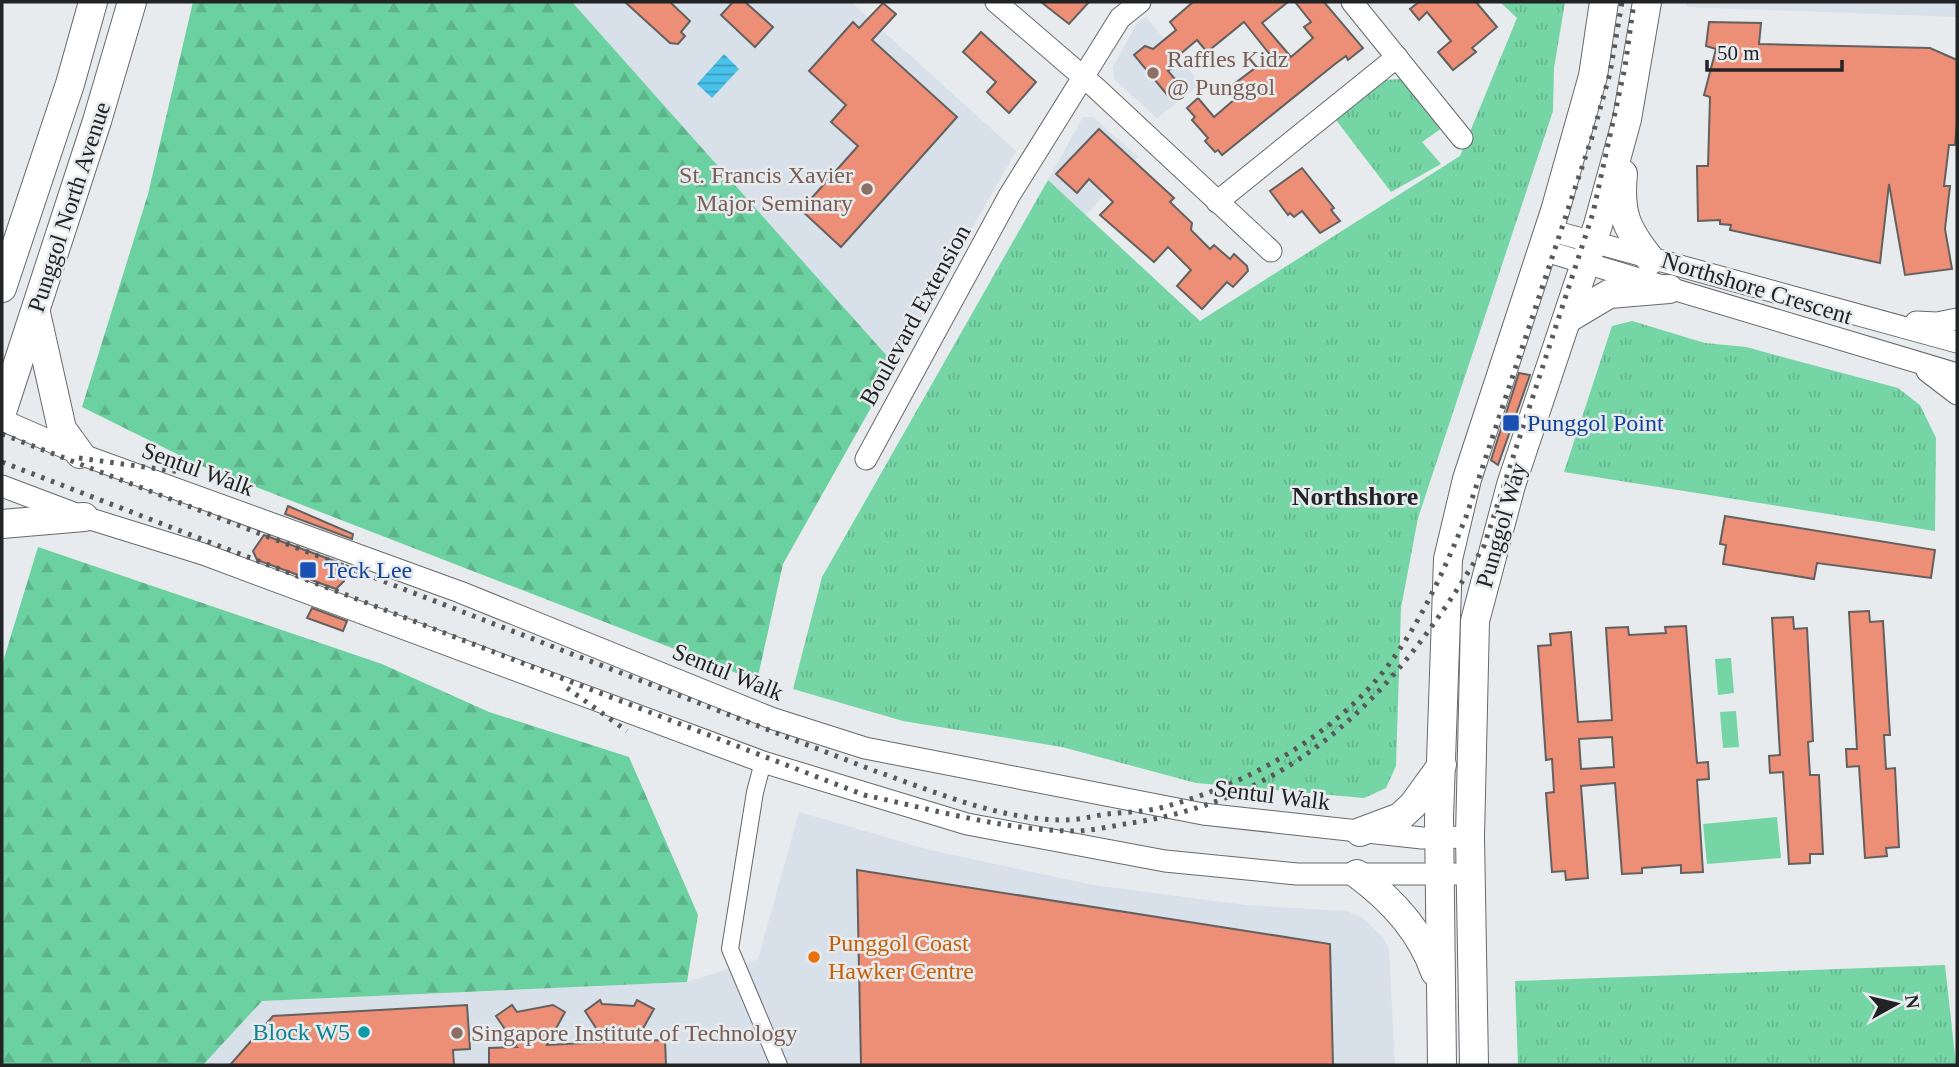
<svg xmlns="http://www.w3.org/2000/svg" width="1959" height="1067" font-family="Georgia,serif">
<defs>
<pattern id="grass-tufts" width="24" height="20" patternUnits="userSpaceOnUse" patternTransform="scale(1.75)"><rect width="24" height="20" fill="#75d5a5"/><path d="M3 7l-1-3M5 7V3M7 7l1-3M15 17l-1-3M17 17v-4M19 17l1-3" fill="none" stroke="#65b78e"/></pattern>
<pattern id="forest-firs" width="22" height="20" patternUnits="userSpaceOnUse" patternTransform="scale(1.75)"><rect width="22" height="20" fill="#6cd1a0"/><path d="M5 1l3.5 6h-7zM16 11l3.5 6h-7z" fill="#5db38a"/></pattern>
<pattern id="water-rules" width="6" height="5" patternUnits="userSpaceOnUse" patternTransform="scale(1.75)"><rect width="6" height="5" fill="#49c1ea"/><path d="M0 2.5h6" fill="none" stroke="#3c9cbd"/></pattern>
</defs>
<rect width="100%" height="100%" fill="#e8ebee"/>
<g fill="#d8e0ea">
<polygon points="572,2 851,2 1016,151 895,365"/>
<polygon points="1687,2 1957,2 1957,17 1687,7"/>
<polygon points="1146,17 1201,84 1157,118 1114,79 1113,67 1137,23"/>
<polygon points="1083,117 1093,117 1138,157 1086,215 1048,180"/>
<polygon points="799,812 930,850 1093,885 1245,905 1347,911 1363,918 1383,937 1389,949 1395,1065 203,1065 262,1001 687,982 758,959"/>
</g>
<g fill="url(#grass-tufts)">
<polygon points="1500,2 1565,2 1554,68 1553,111 1418,518 1401,608 1396,766 1386,788 1364,798 1196,783 1062,747 903,721 793,689 822,577 1048,180 1200,321 1460,156 1517,18"/>
<polygon points="1402,79 1442,128 1422,142 1441,164 1391,192 1336,120 1383,80"/>
<polygon points="1632,321 1705,343 1746,347 1898,388 1920,405 1936,438 1935,531 1564,472 1612,326"/>
<polygon points="1945,965 1956,1065 1518,1065 1515,981"/>
</g>
<g fill="url(#forest-firs)">
<polygon points="193,2 572,2 895,365 783,564 757,681 199,465 82,407 148,194"/>
<polygon points="38,547 382,664 489,712 629,757 698,915 687,982 262,1001 203,1065 2,1065 2,665"/>
</g>
<g fill="#75d5a5">
<polygon points="1731,658 1734,693 1718,695 1715,659"/>
<polygon points="1736,711 1739,747 1723,748 1720,712"/>
<polygon points="1777,817 1781,858 1707,864 1703,824"/>
</g>
<polygon fill="url(#water-rules)" points="724,54 739,69 712,98 697,84"/>
<g fill="#ec8f76" stroke="#64605f" stroke-width="2" fill-rule="evenodd">
<polygon points="625,2 670,2 690,21 681,32 685,36 678,44 670,43"/>
<polygon points="733,2 745,2 773,27 755,47 721,15"/>
<polygon points="1041,2 1089,2 1069,24"/>
<polygon points="1193,2 1288,2 1262,23 1291,57 1313,38 1304,27 1311,22 1295,2 1324,2 1363,48 1348,60 1346,56 1335,64 1222,155 1218,150 1215,152 1205,141 1208,138 1192,120 1195,117 1187,108 1198,98 1214,117 1242,93 1234,84 1271,56 1244,22 1207,52 1197,40 1172,61 1176,65 1168,71 1181,86 1169,97 1134,55 1145,46 1153,49 1176,30 1170,22"/>
<polygon points="1419,2 1476,2 1497,27 1472,48 1476,52 1453,70 1438,52 1451,41 1427,12 1419,20 1410,9"/>
<polygon points="883,3 896,14 872,40 957,117 841,247 801,210 858,146 831,122 846,105 809,71 853,22 859,28"/>
<polygon points="1709,22 1761,23 1759,44 1930,48 1957,60 1957,122 1955,145 1949,145 1944,186 1950,186 1945,229 1952,269 1905,275 1889,184 1880,263 1730,230 1731,225 1720,224 1720,220 1698,221 1697,166 1708,166 1710,97 1704,95 1716,49 1706,46"/>
<polygon points="981,32 1036,82 1009,113 987,92 996,82 963,52"/>
<polygon points="1099,129 1174,198 1170,202 1192,223 1191,230 1210,249 1214,245 1230,259 1234,254 1247,266 1248,271 1233,287 1227,282 1202,309 1177,286 1191,270 1168,247 1154,262 1100,215 1113,202 1089,179 1077,193 1056,174"/>
<polygon points="1302,168 1334,208 1331,210 1340,221 1320,233 1302,211 1294,217 1290,213 1288,215 1270,191"/>
<polygon points="1519,373 1530,375 1498,465 1491,460"/>
<polygon points="288,506 353,534 352,539 285,514"/>
<polygon points="1725,516 1935,550 1931,578 1817,563 1814,579 1723,564 1726,545 1720,544"/>
<polygon points="264,535 343,564 344,581 336,589 257,560 253,551"/>
<polygon points="312,608 347,621 343,631 307,618"/>
<polygon points="1869,611 1870,622 1883,621 1890,735 1884,735 1886,769 1895,768 1899,847 1886,848 1887,856 1865,858 1859,766 1847,767 1846,749 1857,749 1849,612"/>
<polygon points="1793,617 1794,629 1807,628 1813,741 1808,742 1810,775 1819,775 1823,854 1810,854 1810,863 1789,864 1783,772 1770,773 1769,756 1780,755 1772,618"/>
<path d="M1686,626L1697,763L1708,762L1709,779L1697,780L1703,872L1681,873V865L1642,868V873L1622,874L1615,783L1581,786L1588,878L1566,880L1565,871L1552,872L1546,793L1554,792L1552,759L1546,760L1538,646L1551,645L1550,634L1571,632L1578,722L1612,720L1606,628L1628,627L1629,635L1666,633L1665,627ZM1612,737L1614,767L1581,769L1579,739Z"/>
<polygon points="857,870 1330,944 1333,1065 861,1065"/>
<polygon points="600,1000 602,1004 634,1006 637,1000 654,1009 636,1041 665,1040 666,1065 489,1065 489,1048 517,1047 496,1016 512,1005 517,1012 553,1005 565,1012 547,1045 605,1042 585,1011"/>
<polygon points="467,1005 470,1049 453,1050 454,1065 230,1065 273,1016"/>
</g>
<g fill="none" stroke-linecap="round" stroke-linejoin="round">
<defs>
<polyline id="pedestrian" points="763,762 755,792 730,949 779,1065"/>
<g id="minor">
<polyline points="996,2 1096,88 1271,251"/>
<polyline points="1352,2 1462,138"/>
<polyline points="1217,202 1397,57"/>
<polyline points="1549,230 1957,342"/>
<polyline points="1542,250 1957,374"/>
<polyline points="1916,322 1937,323 1957,319"/>
<polyline points="1927,371 1957,394"/>
<polyline points="2,420 80,454 460,592 771,718 865,748 1203,814 1422,838 1470,837"/>
<polyline points="866,459 1009,196 1120,18 1140,2"/>
<polyline points="2,486 84,517 203,554 763,762 967,824 1165,861 1297,874 1471,874"/>
</g>
<g id="secondary">
<path d="M1623,174C1619,213 1626,229 1651,260"/>
<polyline points="2,288 70,84 93,2"/>
<polyline points="36,313 62,429 80,454"/>
<polyline points="1567,319 1609,294 1669,289"/>
<polyline points="2,412 97,121 132,2"/>
<polyline points="2,524 84,517"/>
<polyline points="1360,832 1400,817 1413,805 1442,765"/>
<path d="M1357,874C1391,899 1421,931 1435,972"/>
<polyline points="1442,1065 1439,818 1448,559 1467,479 1555,211 1593,76 1604,2"/>
<polyline points="1474,1065 1470,837 1475,621 1511,485 1598,225 1627,119 1647,2"/>
</g>
</defs>
<use href="#pedestrian" stroke="#67696c" stroke-width="18"/>
<use href="#minor" stroke="#67696c" stroke-width="23"/>
<use href="#secondary" stroke="#67696c" stroke-width="30"/>
<use href="#pedestrian" stroke="#fff" stroke-width="16"/>
<use href="#minor" stroke="#fff" stroke-width="21"/>
<use href="#secondary" stroke="#fff" stroke-width="28"/>
<g stroke="#57595a" stroke-width="5" stroke-dasharray="3.5 7" stroke-linecap="butt">
<path d="M2,434L875,771C936,792 999,820 1065,820C1079,820 1093,816 1107,814C1124,812 1143,812 1160,808C1246,786 1336,735 1390,663C1423,618 1445,568 1466,517L1593,134L1610,73L1622,2"/>
<polyline points="79,458 203,475"/>
<path d="M2,462L864,795C931,809 1000,829 1068,831C1088,832 1111,826 1131,823C1302,797 1400,688 1484,546L1593,213L1625,67L1634,2"/>
<polyline points="567,688 627,731"/>
</g>
</g>
<g fill="#8d6e63" stroke="#e8ebee" stroke-width="2.5">
<circle cx="1153" cy="73" r="7"/>
<circle cx="867" cy="189" r="7"/>
<circle cx="457" cy="1033" r="7"/>
</g>
<g fill="#1a4fb4" stroke="#e8ebee" stroke-width="2.5">
<rect x="1502" y="414" width="18" height="18" rx="3.5"/>
<rect x="299" y="561" width="18" height="18" rx="3.5"/>
</g>
<circle fill="#e8710a" stroke="#e8ebee" stroke-width="2.5" cx="814" cy="957" r="7"/>
<circle fill="#0f9aa8" stroke="#e8ebee" stroke-width="2.5" cx="364" cy="1032" r="7"/>
<g text-anchor="middle" stroke-width="5" stroke-linejoin="round" paint-order="stroke">
<g font-size="24" fill="#785e54" stroke="#e8ebee" text-anchor="start">
<text x="1167" y="67">Raffles Kidz<tspan x="1167" dy="28">@ Punggol</tspan></text>
<text x="853" y="183" text-anchor="end">St. Francis Xavier<tspan x="853" dy="28">Major Seminary</tspan></text>
<text x="471" y="1041">Singapore Institute of Technology</text>
</g>
<g font-size="24" fill="#222324" stroke="#e8ebee">
<text transform="translate(69 207) rotate(-72)" y="8">Punggol North Avenue</text>
<text transform="translate(1757 288) rotate(17)" y="8">Northshore Crescent</text>
<text transform="translate(915 315) rotate(-61)" y="8">Boulevard Extension</text>
<text transform="translate(198 469) rotate(20)" y="8">Sentul Walk</text>
<text transform="translate(1501 525) rotate(-74)" y="8">Punggol Way</text>
<text transform="translate(728 672) rotate(22)" y="8">Sentul Walk</text>
<text transform="translate(1272 795) rotate(7)" y="8">Sentul Walk</text>
</g>
<g font-size="24" fill="#164399" stroke="#e8ebee" text-anchor="start">
<text x="1527" y="431">Punggol Point</text>
<text x="324" y="578">Teck Lee</text>
</g>
<g font-size="24" fill="#c56008" stroke="#e8ebee" text-anchor="start">
<text x="828" y="951">Punggol Coast<tspan x="828" dy="28">Hawker Centre</tspan></text>
</g>
<g font-size="24" fill="#0d838f" stroke="#e8ebee" text-anchor="end">
<text x="350" y="1040">Block W5</text>
</g>
<g font-size="26" font-weight="bold" fill="#222324" stroke="#e8ebee">
<text x="1355" y="505">Northshore</text>
</g>
</g>
<rect width="1959" height="1067" fill="none" stroke="#222324" stroke-width="7"/>
<g transform="translate(1896 1004) rotate(82)" stroke="#e8ebee" stroke-width="5" paint-order="stroke">
<path d="M0-5L12 26L0 18L-12 26Z" fill="#222324"/>
<text y="-10" font-size="19" font-weight="bold" text-anchor="middle" fill="#222324">N</text>
</g>
<path d="M1707 60v10h135v-10" fill="none" stroke="#222324" stroke-width="3.5"/>
<text x="1717" y="60" font-size="21" fill="#222324" stroke="#e8ebee" stroke-width="5" paint-order="stroke">50 m</text>
</svg>
